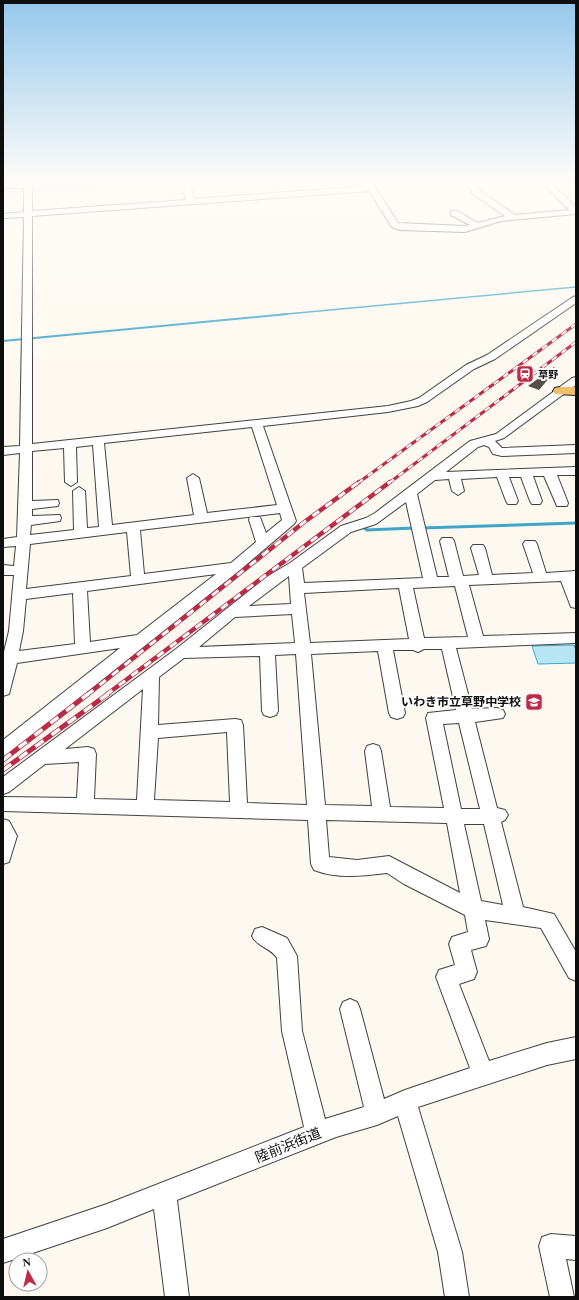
<svg xmlns="http://www.w3.org/2000/svg" width="579" height="1300" font-family="'Times New Roman','Noto Sans JP',serif">
<rect width="100%" height="100%" fill="#fef9f0"/>
<polygon fill="#b6e6f4" stroke="#40a6c9" points="574,645 576,651 576,663 538,664 532,646"/>
<g fill="none" stroke-linecap="round" stroke-linejoin="round">
<polyline stroke="#40a6c9" stroke-width="1.5" points="276,315 576,287"/>
<polyline stroke="#40a6c9" stroke-width="2" points="3,341 287,314"/>
<g stroke="#40a6c9" stroke-width="3">
<polyline points="363,527 367,530 414,528"/>
<polyline points="422,528 576,523"/>
</g>
<polygon fill="#b6e6f4" fill-rule="evenodd" points="89,182 137,182 132,185 3,194 3,188"/>
</g>
<polygon fill="#564e4b" points="554,367 556,370 539,390 528,386"/>
<g fill="none" stroke-linecap="round" stroke-linejoin="round">
<defs>
<g id="minor">
<path d="M32,182V211L186,200L181,182H189L194,199L367,186L364,182H372L398,223L465,226L470,225L451,215V211H457L478,223L505,216L473,194L466,182H474L479,190L515,215L569,210L542,182H550L576,207V214L501,221L465,232L400,230L392,227L369,191L32,216V444L388,406L411,401L419,398L466,365L487,355L573,297L576,296V303L495,359L474,369L427,402L418,406L388,412L263,426L296,521L294,524L240,570L9,754L3,756V740L120,648L17,663L9,694L3,696V656L9,631L14,575H3V565L14,566L16,546L3,547V539L17,537L20,453L3,455V447L20,446L24,217L3,218V214L24,212V188H3V184ZM252,427L277,505L207,513L199,478L193,474L187,478L194,515L112,525L104,443ZM93,445L99,527L87,528L85,491L79,487L73,491L74,530L30,535L31,525L60,521L61,518L60,515L32,516V509L58,506L59,503L58,500L32,501V451L64,448L65,482L71,486L77,482L76,447ZM280,513L282,520L266,533L260,517H250L249,520L256,542L231,563L144,574L140,530ZM127,532L131,576L26,589L30,544ZM216,574L137,635L90,642L87,591ZM73,593L75,644L19,651L23,631L26,599Z"/>
<path d="M576,377V385L504,438L495,441L502,448L576,445V453L502,456L493,454L489,447L484,445L478,447L446,472L576,467V475H557L568,503L567,506H557L544,476H533L542,501L540,504H532L530,501L521,477H509L518,501L516,504H508L506,501L497,477L461,479L464,491L458,495L452,491L449,479L435,480L417,494L437,577H449L440,541L442,538H452L454,541L463,576L479,575L471,548L473,545H483L485,548L492,575L533,573L523,544L525,541H535L537,544L546,573L576,571V608L571,607L561,581L469,585L483,636L576,633V643L456,648L472,709L497,708L503,710L505,714L503,718L475,722L497,808L505,810L508,815L505,820L501,822L523,907L554,914L576,952V981L569,978L541,928L485,920L489,939L486,946L471,950L477,972L474,979L459,984L489,1061L547,1043L576,1037V1059L547,1065L418,1107L462,1252L469,1297H445L438,1252L398,1116L377,1125L336,1137L177,1200L189,1297H165L154,1209L107,1228L3,1263V1239L107,1204L304,1127L282,1031L277,958C271,948 257,947 252,936L255,929L262,927L287,938L297,956L302,1031L325,1119L364,1107L340,1009L343,1002L350,999L357,1002L360,1009L384,1099L405,1090L470,1068L436,977L439,970L455,965L449,944L452,937L468,932L465,915L404,884L387,873C363,876 337,879 314,870L311,864L308,820L3,811V797L77,798L79,762L45,764L9,792L3,794V777L176,649L268,576L290,563L341,526L366,518L375,513L470,441L496,434L572,378ZM406,502L423,578L304,583L302,568L351,532L376,524ZM289,576L291,604L249,606ZM455,586L468,637L424,638L413,588ZM399,588L409,639L310,643L304,593ZM292,614L295,643L199,647L235,617ZM424,649H442L456,710L428,713L426,718L444,808L390,807L381,751L379,746L373,744L367,746L365,751L372,806L325,805L311,654L378,651L389,713L391,717L397,719L403,717L405,713L393,650H413L418,652ZM296,654L307,805L247,803L243,725L241,720L235,719L158,725L159,677L184,658L260,656L262,711L264,715L270,717L276,715L278,711L275,655ZM143,689L137,800L94,799L96,754L94,749L88,747L65,749ZM459,723L480,809H461L443,724ZM227,732L230,802L154,800L158,738ZM326,820L447,823L460,893L389,856L357,860L329,857ZM464,824H484L503,905L481,901Z"/>
<polygon points="3,819 9,821 17,836 9,862 3,864"/>
<polygon points="551,1234 576,1236 576,1260 566,1259 574,1297 550,1297 539,1246 542,1237"/>
</g>
<polygon id="major" points="560,387 576,387 576,395 555,394 553,391 555,388"/>
</defs>
<use href="#minor" stroke="#414141" stroke-width="2"/>
<use href="#major" stroke="#1f1f1f" stroke-width="2"/>
<use href="#minor" fill="#fff" fill-rule="evenodd"/>
<use href="#major" fill="#f3be6b" fill-rule="evenodd"/>
<defs>
<g id="rail-far2">
<polyline points="358,483 576,324"/>
<polyline points="389,483 576,342"/>
</g>
<g id="rail-far1">
<polyline points="87,695 303,523 359,482"/>
<polyline points="106,695 390,482"/>
</g>
<g id="rail">
<polyline points="3,760 88,694"/>
<polyline points="3,770 108,694"/>
</g>
</defs>
<use href="#rail-far2" stroke="#ba2b47" stroke-width="3"/>
<use href="#rail-far1" stroke="#ba2b47" stroke-width="4.5"/>
<use href="#rail" stroke="#ba2b47" stroke-width="5"/>
<use href="#rail-far2" stroke="#fff" stroke-width="2" stroke-dasharray="6" stroke-linecap="butt"/>
<use href="#rail-far1" stroke="#fff" stroke-width="3" stroke-dasharray="8" stroke-linecap="butt"/>
<use href="#rail" stroke="#fff" stroke-width="3.5" stroke-dasharray="10" stroke-linecap="butt"/>
</g>
<linearGradient id="sky" x2="0" y2="1"><stop stop-color="#94c8ed"/><stop offset="0.5" stop-color="#fffcf8"/><stop offset="1" stop-color="#fffcf8" stop-opacity="0"/></linearGradient>
<rect width="579" height="364" fill="url(#sky)"/>
<defs>
<symbol id="station-square" viewBox="-11 -11 22 22"><rect x="-9" y="-9" width="18" height="18" rx="4" fill="#ba2b47" stroke="#fff"/><path d="M-3-6H3Q5-6 5-4V2Q5 4 3 4L4.5 6H3L1.5 4h-3L-3 6H-4.5L-3 4Q-5 4-5 2V-4Q-5-6-3-6ZM-3.5-4v3h7v-3ZM-3.5 1v1.5H-2V1ZM2 1v1.5H3.5V1Z" fill="#fff"/></symbol>
<symbol id="school-square" viewBox="-11 -11 22 22"><rect x="-9" y="-9" width="18" height="18" rx="4" fill="#ba2b47" stroke="#fff"/><path d="M0-5L7-2L0 1L-7-2ZM-4 1L0 2.5L4 1V4Q0 6-4 4Z" fill="#fff"/></symbol>
</defs>
<g fill-rule="evenodd">
<use href="#station-square" x="515" y="364" width="20" height="20"/>
<use href="#school-square" x="524" y="692" width="20" height="20"/>
</g>
<g text-anchor="middle" stroke-width="4" stroke-linejoin="round" paint-order="stroke">
<g font-size="10" font-weight="bold" fill="#0e0e0e" stroke="#fff" text-anchor="start">
<text x="538" y="378">草野</text>
</g>
<g font-size="12" font-weight="bold" fill="#0e0e0e" stroke="#fff" text-anchor="end">
<text x="521" y="706">いわき市立草野中学校</text>
</g>
<g font-size="14" fill="#0e0e0e" stroke="#fff">
<text transform="translate(288 1145) rotate(-22)" y="5">陸前浜街道</text>
</g>
</g>
<rect width="579" height="1300" fill="none" stroke="#0e0e0e" stroke-width="8"/>
<g transform="translate(28 1272) rotate(352)"><circle r="19" fill="#ffffff" stroke="#9f9f9f"/>
<path d="M0-3L7 15L0 10L-7 15Z" fill="#ba2b47"/>
<text y="-6" font-size="11" font-weight="bold" text-anchor="middle" fill="#0e0e0e">N</text>
</g>
</svg>
